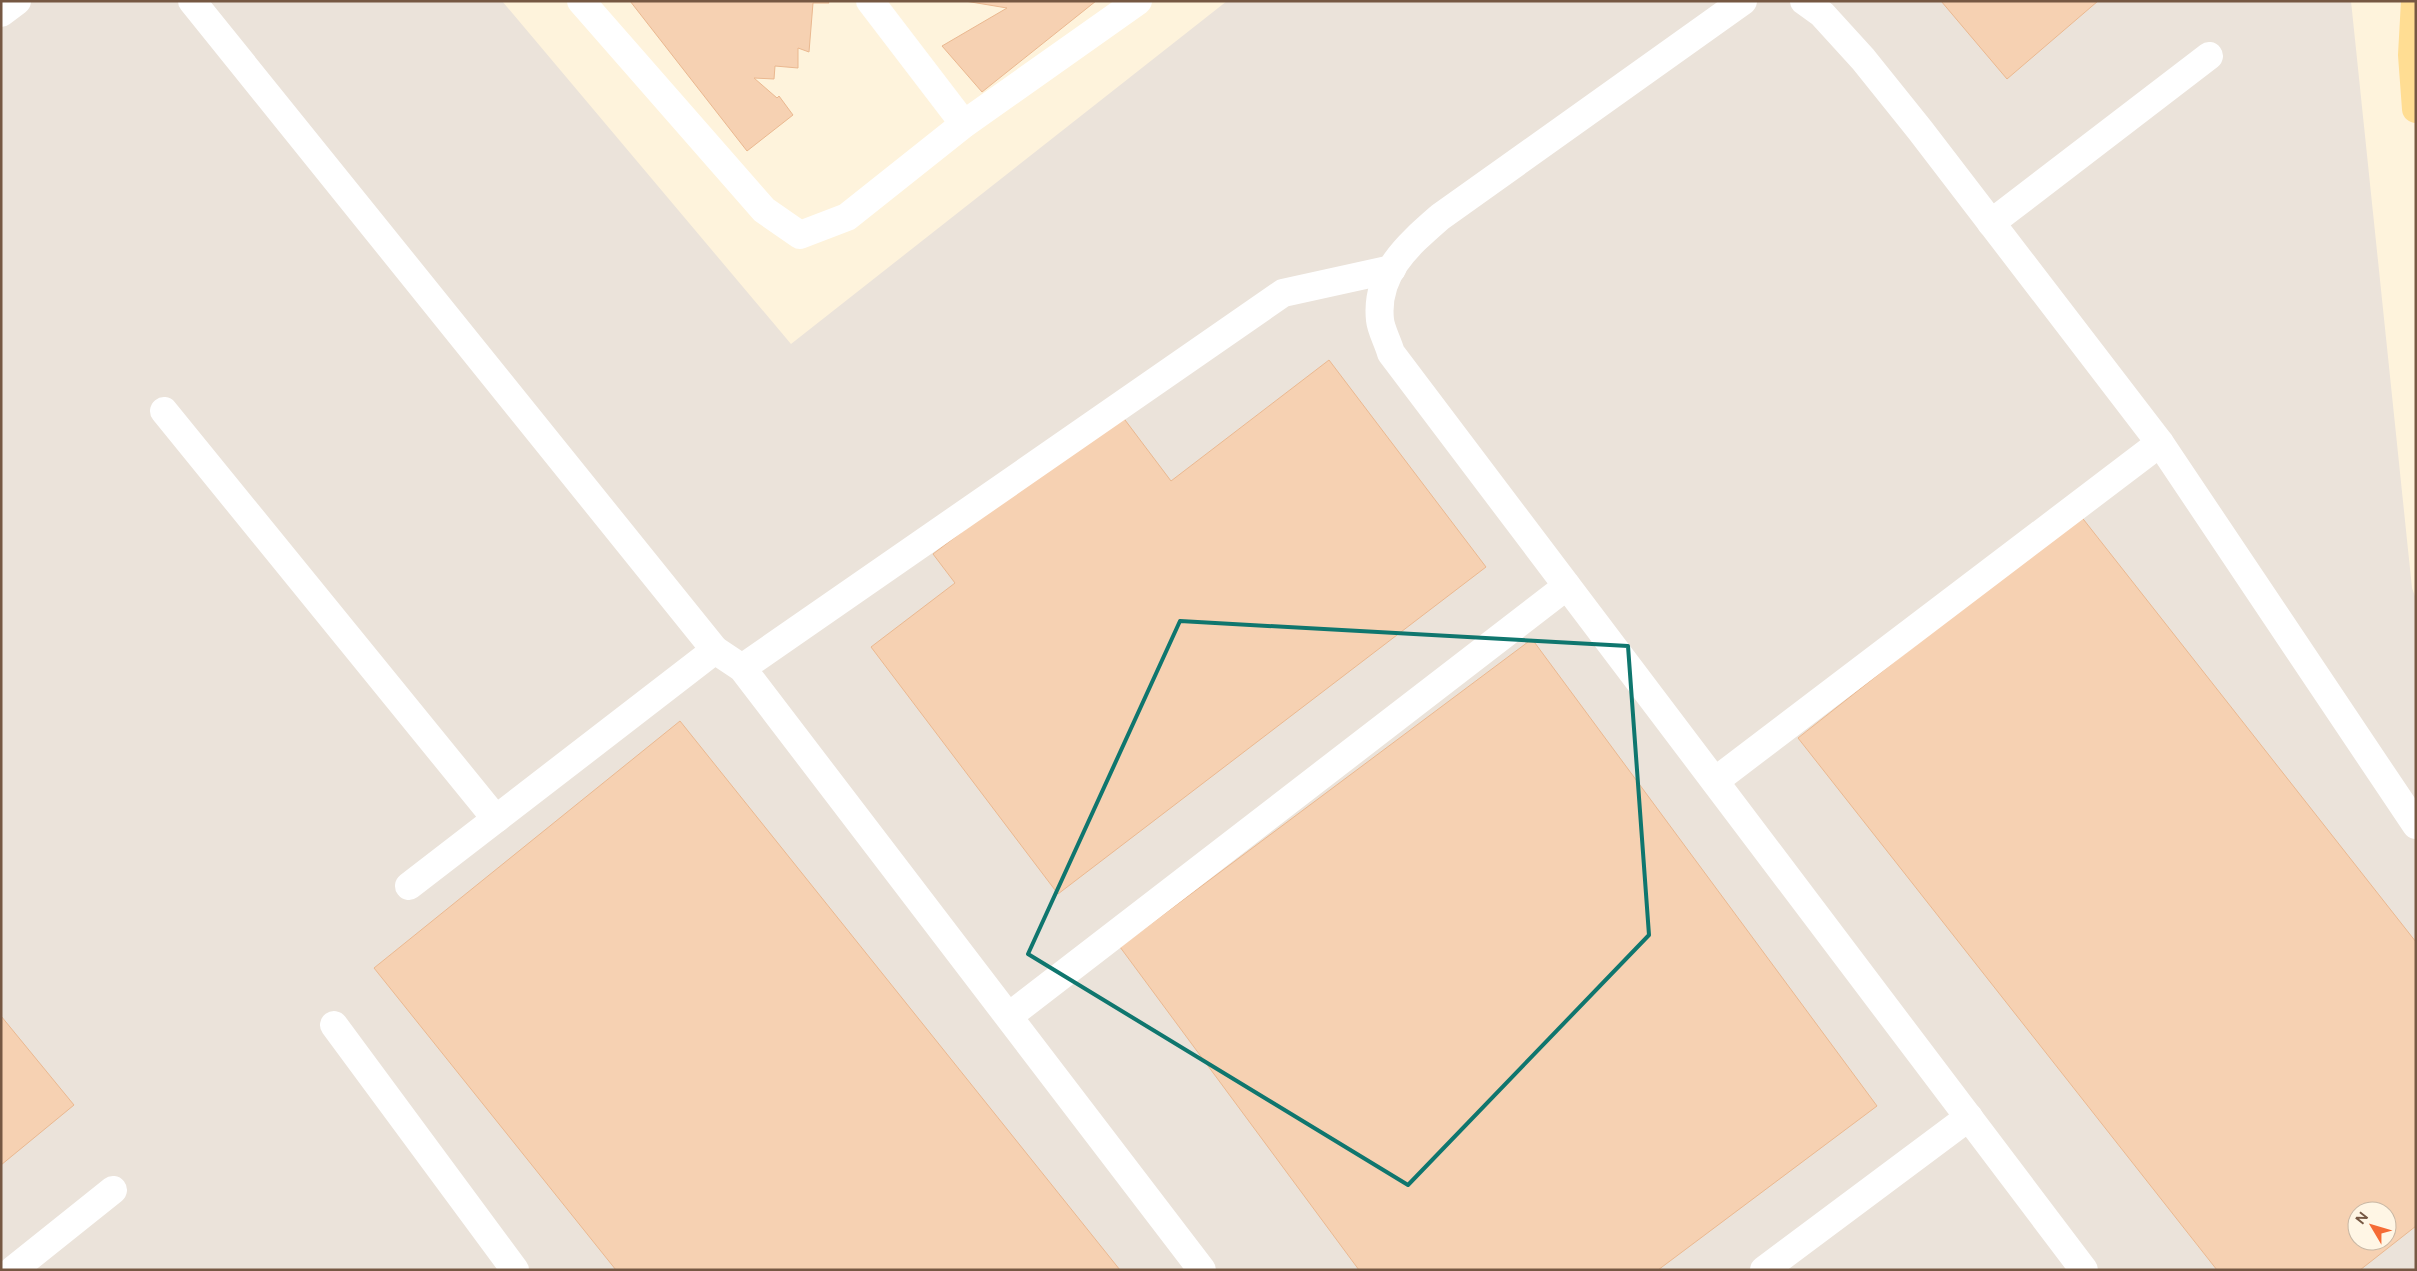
<svg xmlns="http://www.w3.org/2000/svg" width="2417" height="1271" font-family="Figtree,sans-serif">
<rect width="100%" height="100%" fill="#fef3dc"/>
<path fill="#ebe3da" fill-rule="evenodd" d="M1,1H502L791,344L1227,1H2351L2412,588L2416,599V1270H1ZM2357,1211H2387V1241H2357Z"/>
<g fill="#f6d1b2" stroke="#eab890" fill-rule="evenodd">
<polygon points="630,1 828,1 829,3 813,3 809,52 798,48 798,68 775,66 774,79 754,78 777,98 779,96 793,115 747,151"/>
<polygon points="965,1 1096,1 982,92 942,46 1007,8"/>
<polygon points="1941,1 2098,1 2007,79"/>
<polygon points="1329,360 1486,567 1058,894 871,647 955,583 933,554 1119,412 1171,481"/>
<path d="M2080,515L2416,942V1226L2360,1270H2217L1798,738ZM2357,1211H2387V1241H2357Z"/>
<polygon points="1532,639 1877,1106 1658,1270 1359,1270 1120,947"/>
<polygon points="680,721 1120,1270 616,1270 374,968"/>
<polygon points="1,1016 74,1105 1,1165"/>
</g>
<g fill="none" stroke-linecap="round" stroke-linejoin="round">
<g stroke="#fff" stroke-width="28">
<polyline points="192,1 715,650 742,668 1202,1270"/>
<polyline points="581,1 764,210 800,235 847,217 964,124 1138,1"/>
<polyline points="870,1 964,124"/>
<path d="M1743,1L1440,217C1408,245 1375,273 1380,320C1381,330 1388,342 1391,353L2084,1270"/>
<polyline points="1804,1 1822,14 1863,59 1920,130 2160,443 2416,825"/>
<polyline points="1,13 17,1"/>
<polyline points="1991,223 2209,56"/>
<polyline points="164,411 496,819"/>
<polyline points="742,668 1283,293 1392,269"/>
<polyline points="1715,781 2160,443"/>
<polyline points="409,886 715,650"/>
<polyline points="1009,1016 1567,586"/>
<polyline points="334,1025 515,1270"/>
<polyline points="13,1270 113,1190"/>
<polyline points="1764,1270 1969,1117"/>
</g>
<polyline stroke="#ffdd93" stroke-width="28" points="2415,1 2412,55 2416,109"/>
</g>
<path fill="none" stroke="#0f766e" stroke-width="4" stroke-linejoin="round" d="M1180,621L1628,646L1649,935L1408,1185L1028,954Z"/>
<rect width="2417" height="1271" fill="none" stroke="#765843" stroke-width="5"/>
<g transform="translate(2372 1226) rotate(308)"><circle r="24" fill="#fff6e5" stroke="#c8b7a4"/>
<path d="M0-4L9 19L0 12L-9 19Z" fill="#f56b35"/>
<text y="-8" font-size="14" font-weight="bold" text-anchor="middle" fill="#765843">N</text>
</g>
</svg>
